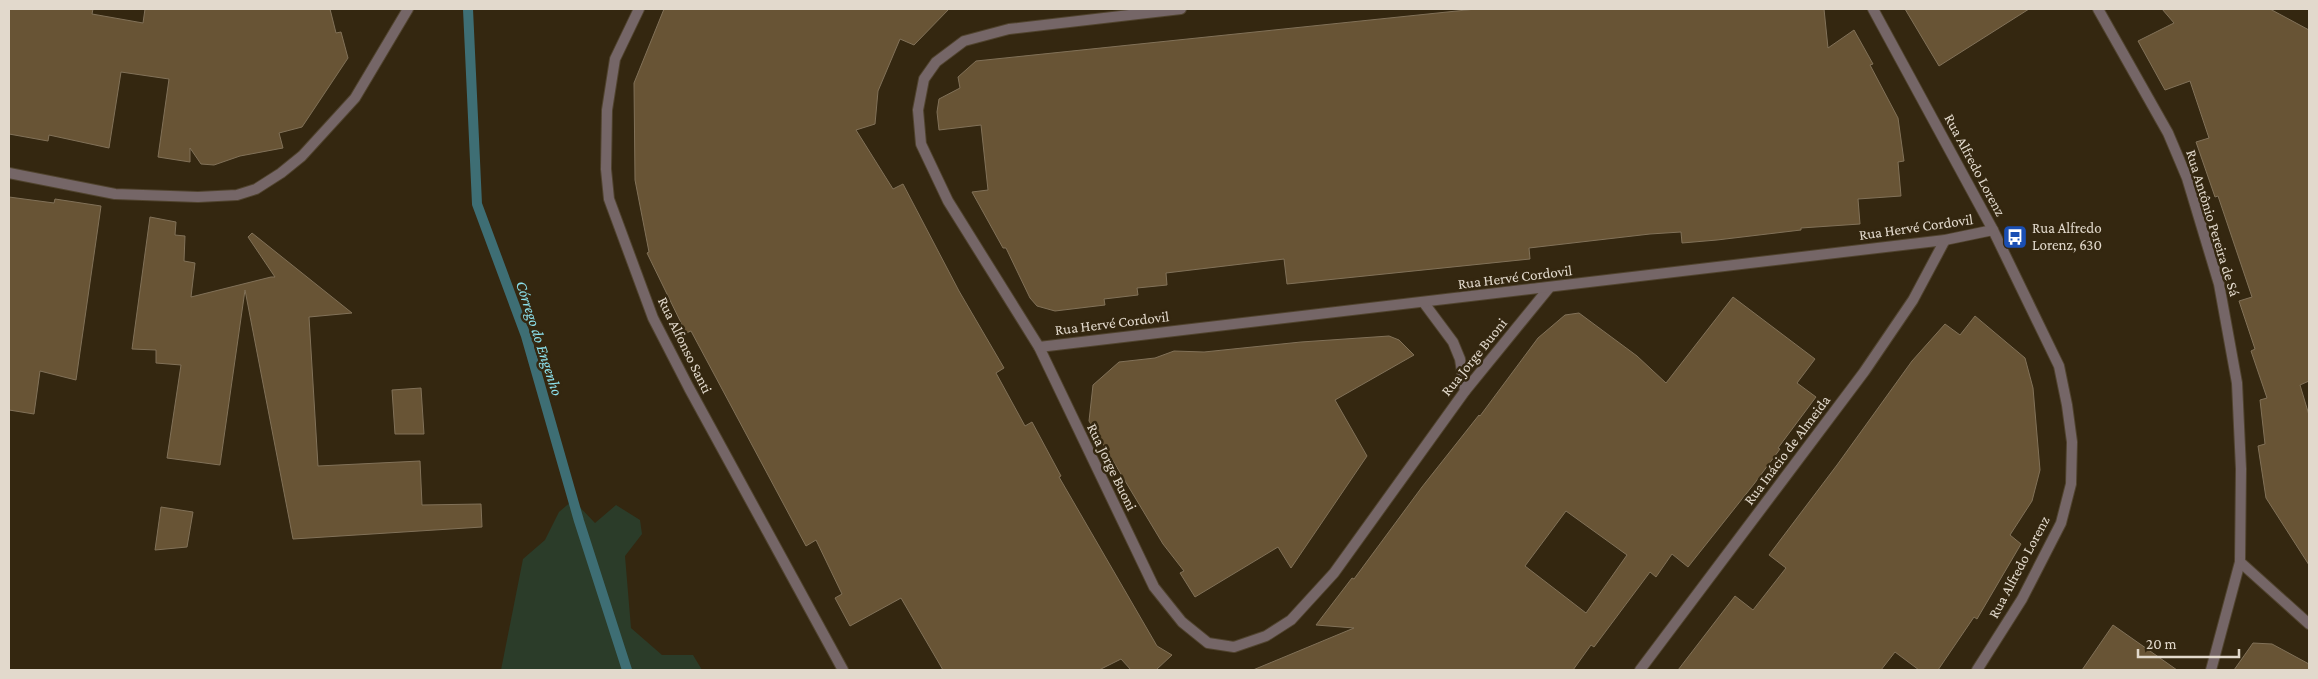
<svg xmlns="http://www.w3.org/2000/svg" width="2318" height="679" font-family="'Crimson Pro',serif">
<rect width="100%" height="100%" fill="#342710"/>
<polygon fill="#2b3c29" points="573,500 595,523 616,505 640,520 642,534 625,556 631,628 662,655 693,655 702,670 501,670 523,559 545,540 559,512"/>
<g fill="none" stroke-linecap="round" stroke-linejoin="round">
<polyline stroke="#3e6e74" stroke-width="10" points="468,9 477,204 526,336 579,521 627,670"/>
</g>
<g fill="#685435" stroke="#817158" fill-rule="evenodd">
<polygon points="9,9 93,9 92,14 143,23 145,9 330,9 336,33 341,32 348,58 302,127 279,133 283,148 240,156 214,165 201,164 190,148 190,162 158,157 169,79 121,72 109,148 49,135 48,141 9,134"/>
<polygon points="664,9 949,9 914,45 900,39 878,91 875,124 856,130 893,189 903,184 959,291 1004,368 996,373 1025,426 1032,422 1061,476 1059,477 1157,646 1172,655 1156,670 1131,670 1121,659 1099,670 943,670 901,598 850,626 835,598 842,594 816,540 806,546 691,331 686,333 647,253 649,252 635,180 634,83"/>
<polygon points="1476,9 1824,9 1828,48 1854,30 1873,64 1870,65 1898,118 1904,161 1898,162 1901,196 1858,199 1860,224 1801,228 1801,230 1717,240 1682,243 1681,232 1650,234 1529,248 1530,259 1287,284 1284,259 1166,273 1167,285 1137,288 1138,295 1104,299 1105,305 1055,311 1037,306 1030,298 1006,248 1003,248 972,192 988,190 981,125 939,130 937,112 939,99 960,88 958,77 976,61"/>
<polygon points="1905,9 2029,9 1939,66"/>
<polygon points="2162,9 2270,9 2309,30 2309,381 2300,385 2309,415 2309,565 2266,498 2258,446 2265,444 2260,400 2267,398 2251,351 2255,349 2239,301 2252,297 2218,196 2215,197 2196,142 2209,138 2190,81 2165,90 2138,41 2174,23"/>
<polygon points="9,197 54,203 55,199 101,206 76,380 40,371 34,414 9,410"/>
<polygon points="150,217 176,222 175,235 185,236 184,261 195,263 191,297 271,277 275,277 248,237 252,233 352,313 309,317 318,466 420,461 422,505 481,504 482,527 293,539 245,290 220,465 167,458 181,365 156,363 156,350 132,349"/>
<path d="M1733,297L1815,359L1797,383L1816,397L1778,448L1780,449L1754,484L1688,567L1672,554L1656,577L1650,572L1594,647L1591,645L1573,670H1253L1354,628L1316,625L1352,578L1354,579L1422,487L1479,415L1480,416L1538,338L1565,315L1579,313L1637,356L1666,383ZM1566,511L1627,555L1586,613L1525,566Z"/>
<polygon points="1975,316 2025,358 2033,388 2040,470 2032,501 2010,535 2021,544 1977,619 1974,617 1938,670 1919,670 1895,652 1881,670 1678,670 1735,596 1753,610 1786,568 1769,555 1837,465 1912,361 1945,324 1960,335"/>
<polygon points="1389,336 1399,340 1414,355 1335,400 1367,456 1291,568 1278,547 1195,597 1180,573 1184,571 1163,544 1089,421 1093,385 1119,362 1155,358 1174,351 1204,352 1301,342"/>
<polygon points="421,388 424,434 395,434 392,390"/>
<polygon points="161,507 193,512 187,547 155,550"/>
<polygon points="2113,625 2177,670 2082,670"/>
<polygon points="2253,643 2272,644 2309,664 2309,670 2234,670"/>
</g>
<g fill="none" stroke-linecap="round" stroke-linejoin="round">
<defs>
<g id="street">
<polyline points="639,9 615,59 607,110 606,169 609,199 653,318 689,388 843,670"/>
<polyline points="1181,9 1009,29 964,41 936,62 924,79 918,110 921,144 948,201 1039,347 1154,587 1182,622 1208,643 1234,647 1266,636 1291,620 1334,573 1465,391 1549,288"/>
<polyline points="1873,9 1993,230 2059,366 2067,405 2072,442 2071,484 2061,523 2022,599 1977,670"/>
<polyline points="2098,9 2168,133 2187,178 2219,284 2237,383 2241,469 2240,562 2211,670"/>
<polyline points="9,173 115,194 198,197 237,195 256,189 281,173 302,156 355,98 408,9"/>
<polyline points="1424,303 1453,342 1460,359 1465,391"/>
<polyline points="1039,347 1945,240 1993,230"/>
<polyline points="2240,562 2309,624"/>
<polyline points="1640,670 1864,372 1913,300 1945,240"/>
</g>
</defs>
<use href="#street" stroke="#50432e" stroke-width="12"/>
<use href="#street" stroke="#756667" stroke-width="10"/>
</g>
<defs>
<symbol id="bus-square" viewBox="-11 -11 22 22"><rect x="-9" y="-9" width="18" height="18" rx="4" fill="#1a4fb4" stroke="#342710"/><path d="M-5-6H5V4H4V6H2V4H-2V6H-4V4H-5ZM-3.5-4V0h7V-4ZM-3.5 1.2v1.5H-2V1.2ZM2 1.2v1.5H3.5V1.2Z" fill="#fff"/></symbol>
</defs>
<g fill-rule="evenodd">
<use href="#bus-square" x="2001" y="223" width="28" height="28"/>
</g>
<g text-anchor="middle" stroke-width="5" stroke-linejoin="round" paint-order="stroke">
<g font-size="15" fill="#e2d9cc" stroke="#342710">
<text transform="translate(1975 165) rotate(62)" y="5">Rua Alfredo Lorenz</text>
<text transform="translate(2213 223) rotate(73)" y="5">Rua Antônio Pereira de Sá</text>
<text transform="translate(1916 227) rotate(-8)" y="5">Rua Hervé Cordovil</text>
<text transform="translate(1515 277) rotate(-7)" y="5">Rua Hervé Cordovil</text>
<text transform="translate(1112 323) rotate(-7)" y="5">Rua Hervé Cordovil</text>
<text transform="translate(685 345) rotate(64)" y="5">Rua Alfonso Santi</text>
<text transform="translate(1474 357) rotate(-51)" y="5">Rua Jorge Buoni</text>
<text transform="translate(1787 450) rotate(-53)" y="5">Rua Inácio de Almeida</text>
<text transform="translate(1112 467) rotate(64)" y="5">Rua Jorge Buoni</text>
<text transform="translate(2019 567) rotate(-62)" y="5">Rua Alfredo Lorenz</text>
</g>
<g font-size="15" fill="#e2d9cc" stroke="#342710" text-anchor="start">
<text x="2032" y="233">Rua Alfredo<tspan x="2032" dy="17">Lorenz, 630</tspan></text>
</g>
<g font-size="16" font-style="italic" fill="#8ce0ec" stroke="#342710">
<text transform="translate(540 338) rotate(72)" y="6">Córrego do Engenho</text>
</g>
</g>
<rect width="2318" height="679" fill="none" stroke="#e2d9cc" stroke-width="20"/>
<path d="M2138 649v8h101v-8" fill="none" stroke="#e2d9cc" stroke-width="2.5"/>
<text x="2146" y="649" font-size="15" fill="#e2d9cc" stroke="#342710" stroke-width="4" paint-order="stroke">20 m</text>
</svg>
